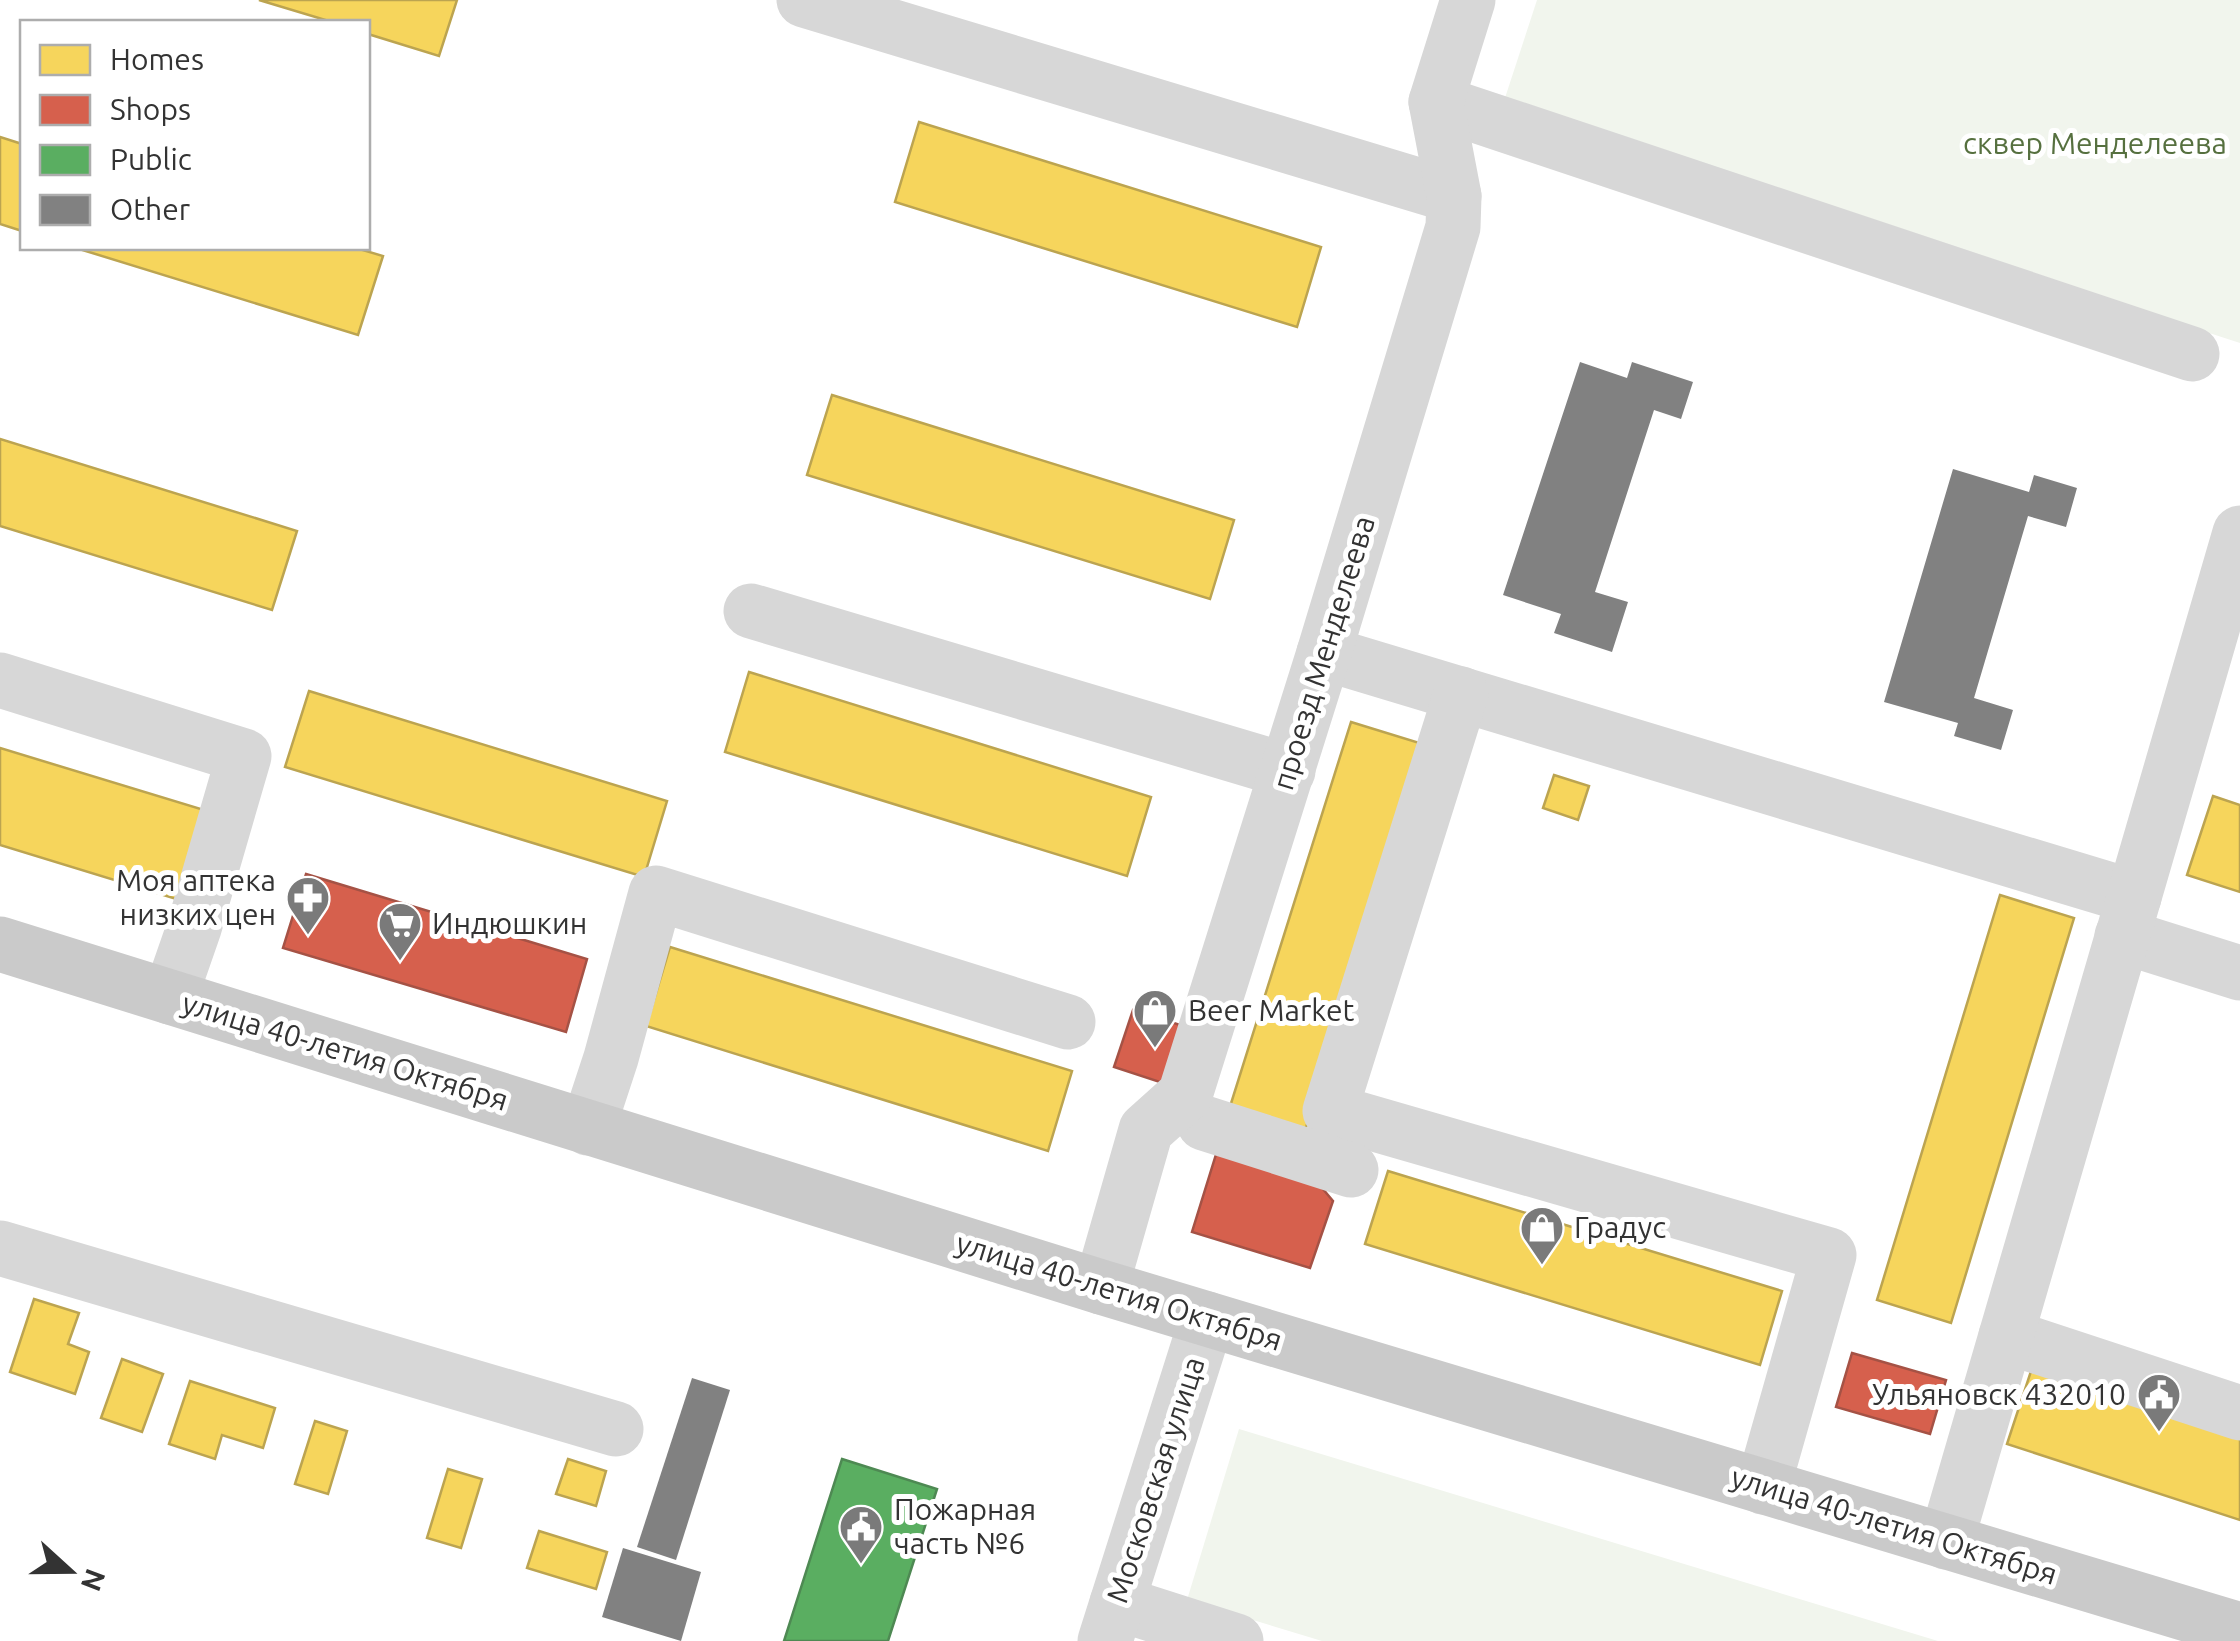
<svg xmlns="http://www.w3.org/2000/svg" width="2240" height="1641" font-family="Ubuntu,sans-serif">
<rect width="100%" height="100%" fill="#fff"/>
<g fill="#f1f5ed">
<polygon points="1537,0 2240,0 2240,343 1503,104"/>
<polygon points="1239,1429 1938,1641 1322,1641 1187,1600"/>
</g>
<g fill="#f6d55c" stroke="#bca450" stroke-width="2.5">
<polygon points="259,0 457,0 439,56 368,34 368,22 332,22"/>
<polygon points="919,122 1321,247 1297,327 895,202"/>
<polygon points="0,137 22,144 22,231 0,224"/>
<polygon points="76,248 356,248 383,256 358,335"/>
<polygon points="832,395 1234,520 1210,599 807,475"/>
<polygon points="0,439 297,531 272,610 0,526"/>
<polygon points="749,672 1151,797 1127,876 725,752"/>
<polygon points="309,691 667,801 644,877 285,767"/>
<polygon points="1351,722 1426,745 1303,1137 1228,1113"/>
<polygon points="0,748 214,813 186,902 0,845"/>
<polygon points="1554,775 1589,786 1578,820 1543,808"/>
<polygon points="2213,796 2240,805 2240,892 2187,875"/>
<polygon points="2000,895 2074,918 1951,1323 1877,1300"/>
<polygon points="670,947 1072,1071 1048,1151 646,1026"/>
<polygon points="1388,1171 1782,1291 1760,1365 1365,1244"/>
<polygon points="34,1299 79,1313 68,1344 89,1352 75,1394 10,1372"/>
<polygon points="122,1359 163,1374 142,1432 101,1418"/>
<polygon points="2033,1365 2240,1433 2240,1520 2007,1444"/>
<polygon points="190,1381 275,1408 263,1448 222,1435 215,1459 169,1444"/>
<polygon points="315,1421 347,1431 328,1494 295,1484"/>
<polygon points="568,1459 606,1471 596,1506 556,1494"/>
<polygon points="448,1469 482,1479 461,1548 427,1538"/>
<polygon points="539,1531 607,1552 596,1589 527,1568"/>
</g>
<g fill="#d6604d" stroke="#a55245" stroke-width="2.5">
<polygon points="306,874 587,959 566,1032 283,948"/>
<polygon points="1133,1010 1196,1030 1178,1088 1114,1067"/>
<polygon points="1218,1148 1312,1176 1333,1201 1310,1268 1192,1232"/>
<polygon points="1852,1353 1946,1380 1930,1434 1836,1407"/>
</g>
<polygon fill="#5aae61" stroke="#4e8953" stroke-width="2.5" points="842,1459 937,1489 888,1641 784,1641"/>
<g fill="#818181">
<polygon points="1580,362 1627,378 1632,362 1693,382 1681,419 1654,410 1595,592 1628,602 1612,652 1554,633 1561,614 1503,595"/>
<polygon points="1953,469 2029,492 2034,475 2077,488 2066,527 2028,516 1974,698 2013,710 2001,750 1954,736 1958,723 1884,702"/>
<polygon points="692,1378 730,1390 676,1560 637,1547"/>
<polygon points="623,1548 701,1572 681,1641 602,1617"/>
</g>
<g fill="none" stroke-linecap="round" stroke-linejoin="round">
<g stroke="#d7d7d7" stroke-width="55">
<polyline points="804,0 1454,196"/>
<polyline points="1436,102 2192,354"/>
<polyline points="751,611 1288,771"/>
<polyline points="1324,653 2134,897"/>
<polyline points="0,680 244,756 194,928 170,997"/>
<polyline points="1461,694 1330,1111 1829,1255 1763,1487"/>
<polyline points="2122,936 2240,973"/>
<polyline points="1204,1123 1351,1170"/>
<polyline points="588,1128 611,1058 656,893 1068,1022"/>
<polyline points="0,1248 616,1429"/>
<polyline points="1101,1287 1146,1130 1185,1095 1324,653 1453,227 1454,196 1436,102 1468,0"/>
<polyline points="2006,1336 2240,1413"/>
<polyline points="1946,1542 2240,533"/>
<polyline points="1117,1603 1236,1641"/>
<polyline points="1105,1641 1207,1319"/>
</g>
<polyline stroke="#cacaca" stroke-width="55" points="0,944 1101,1287 2240,1630"/>
</g>
<defs>
<symbol id="pharmacy-pin" viewBox="-11 -11 22 30"><path d="M0 17L-7.5 6A9.5 9.5 0 1 1 7.5 6Z" fill="#7a7a7a" stroke="#fff"/><path d="M-2-6h4v4h4v4h-4v4h-4v-4h-4v-4h4Z" fill="#fff"/></symbol>
<symbol id="supermarket-pin" viewBox="-11 -11 22 30"><path d="M0 17L-7.5 6A9.5 9.5 0 1 1 7.5 6Z" fill="#7a7a7a" stroke="#fff"/><path d="M-6-5.5h2.5l.6 2H6L4.5 2H-2.5L-4.4-4H-6ZM-1.5 3.2a1.3 1.3 0 1 0 .1 0ZM3 3.2a1.3 1.3 0 1 0 .1 0Z" fill="#fff"/></symbol>
<symbol id="shop-pin" viewBox="-11 -11 22 30"><path d="M0 17L-7.5 6A9.5 9.5 0 1 1 7.5 6Z" fill="#7a7a7a" stroke="#fff"/><path d="M-5-2.5h2.3a2.7 3.5 0 0 1 5.4 0H5L5.5 6h-11ZM-1.5-2.5h3a1.5 2.3 0 0 0-3 0Z" fill="#fff"/></symbol>
<symbol id="civic-pin" viewBox="-11 -11 22 30"><path d="M0 17L-7.5 6A9.5 9.5 0 1 1 7.5 6Z" fill="#7a7a7a" stroke="#fff"/><path d="M-.6-6.5H3V-4.5H.6V-3L4-1V1h2V6H-6V1h2V-1L-.6-3ZM-1.2 2.5V6h2.4V2.5Z" fill="#fff"/></symbol>
</defs>
<g fill-rule="evenodd">
<use href="#pharmacy-pin" x="283" y="873" width="50" height="68"/>
<use href="#supermarket-pin" x="375" y="899" width="50" height="68"/>
<use href="#shop-pin" x="1130" y="986" width="50" height="68"/>
<use href="#shop-pin" x="1517" y="1203" width="50" height="68"/>
<use href="#civic-pin" x="2134" y="1370" width="50" height="68"/>
<use href="#civic-pin" x="836" y="1502" width="50" height="68"/>
</g>
<g text-anchor="middle" stroke-width="10" stroke-linejoin="round" paint-order="stroke">
<g font-size="30" fill="#56703f" stroke="#fff">
<text x="2095" y="154">сквер Менделеева</text>
</g>
<g font-size="30" fill="#333" stroke="#fff">
<text transform="translate(1324 653) rotate(-73)" y="10">проезд Менделеева</text>
<text transform="translate(345 1052) rotate(17)" y="10">улица 40-летия Октября</text>
<text transform="translate(1119 1292) rotate(17)" y="10">улица 40-летия Октября</text>
<text transform="translate(1156 1480) rotate(-72)" y="10">Московская улица</text>
<text transform="translate(1894 1526) rotate(17)" y="10">улица 40-летия Октября</text>
</g>
<g font-size="30" fill="#333" stroke="#fff" text-anchor="start">
<text x="276" y="891" text-anchor="end">Моя аптека<tspan x="276" dy="34">низких цен</tspan></text>
<text x="432" y="934">Индюшкин</text>
<text x="1188" y="1021">Beer Market</text>
<text x="1574" y="1238">Градус</text>
<text x="2126" y="1405" text-anchor="end">Ульяновск 432010</text>
<text x="894" y="1520">Пожарная<tspan x="894" dy="34">часть №6</tspan></text>
</g>
</g>
<rect x="20" y="20" width="350" height="230" fill="#ffffff" stroke="#adadad" stroke-width="2.5"/>
<rect x="40" y="45" width="50" height="30" fill="#f6d55c" stroke="#adadad" stroke-width="2.5"/>
<text x="110" y="70" font-size="30" fill="#333333">Homes</text>
<rect x="40" y="95" width="50" height="30" fill="#d6604d" stroke="#adadad" stroke-width="2.5"/>
<text x="110" y="120" font-size="30" fill="#333333">Shops</text>
<rect x="40" y="145" width="50" height="30" fill="#5aae61" stroke="#adadad" stroke-width="2.5"/>
<text x="110" y="170" font-size="30" fill="#333333">Public</text>
<rect x="40" y="195" width="50" height="30" fill="#818181" stroke="#adadad" stroke-width="2.5"/>
<text x="110" y="220" font-size="30" fill="#333333">Other</text>
<g transform="translate(70 1571) rotate(111)" stroke="#ffffff" stroke-width="8" paint-order="stroke">
<path d="M0-8L18 38L0 25L-18 38Z" fill="#333333"/>
<text y="-15" font-size="28" font-weight="bold" text-anchor="middle" fill="#333333">N</text>
</g>
</svg>
